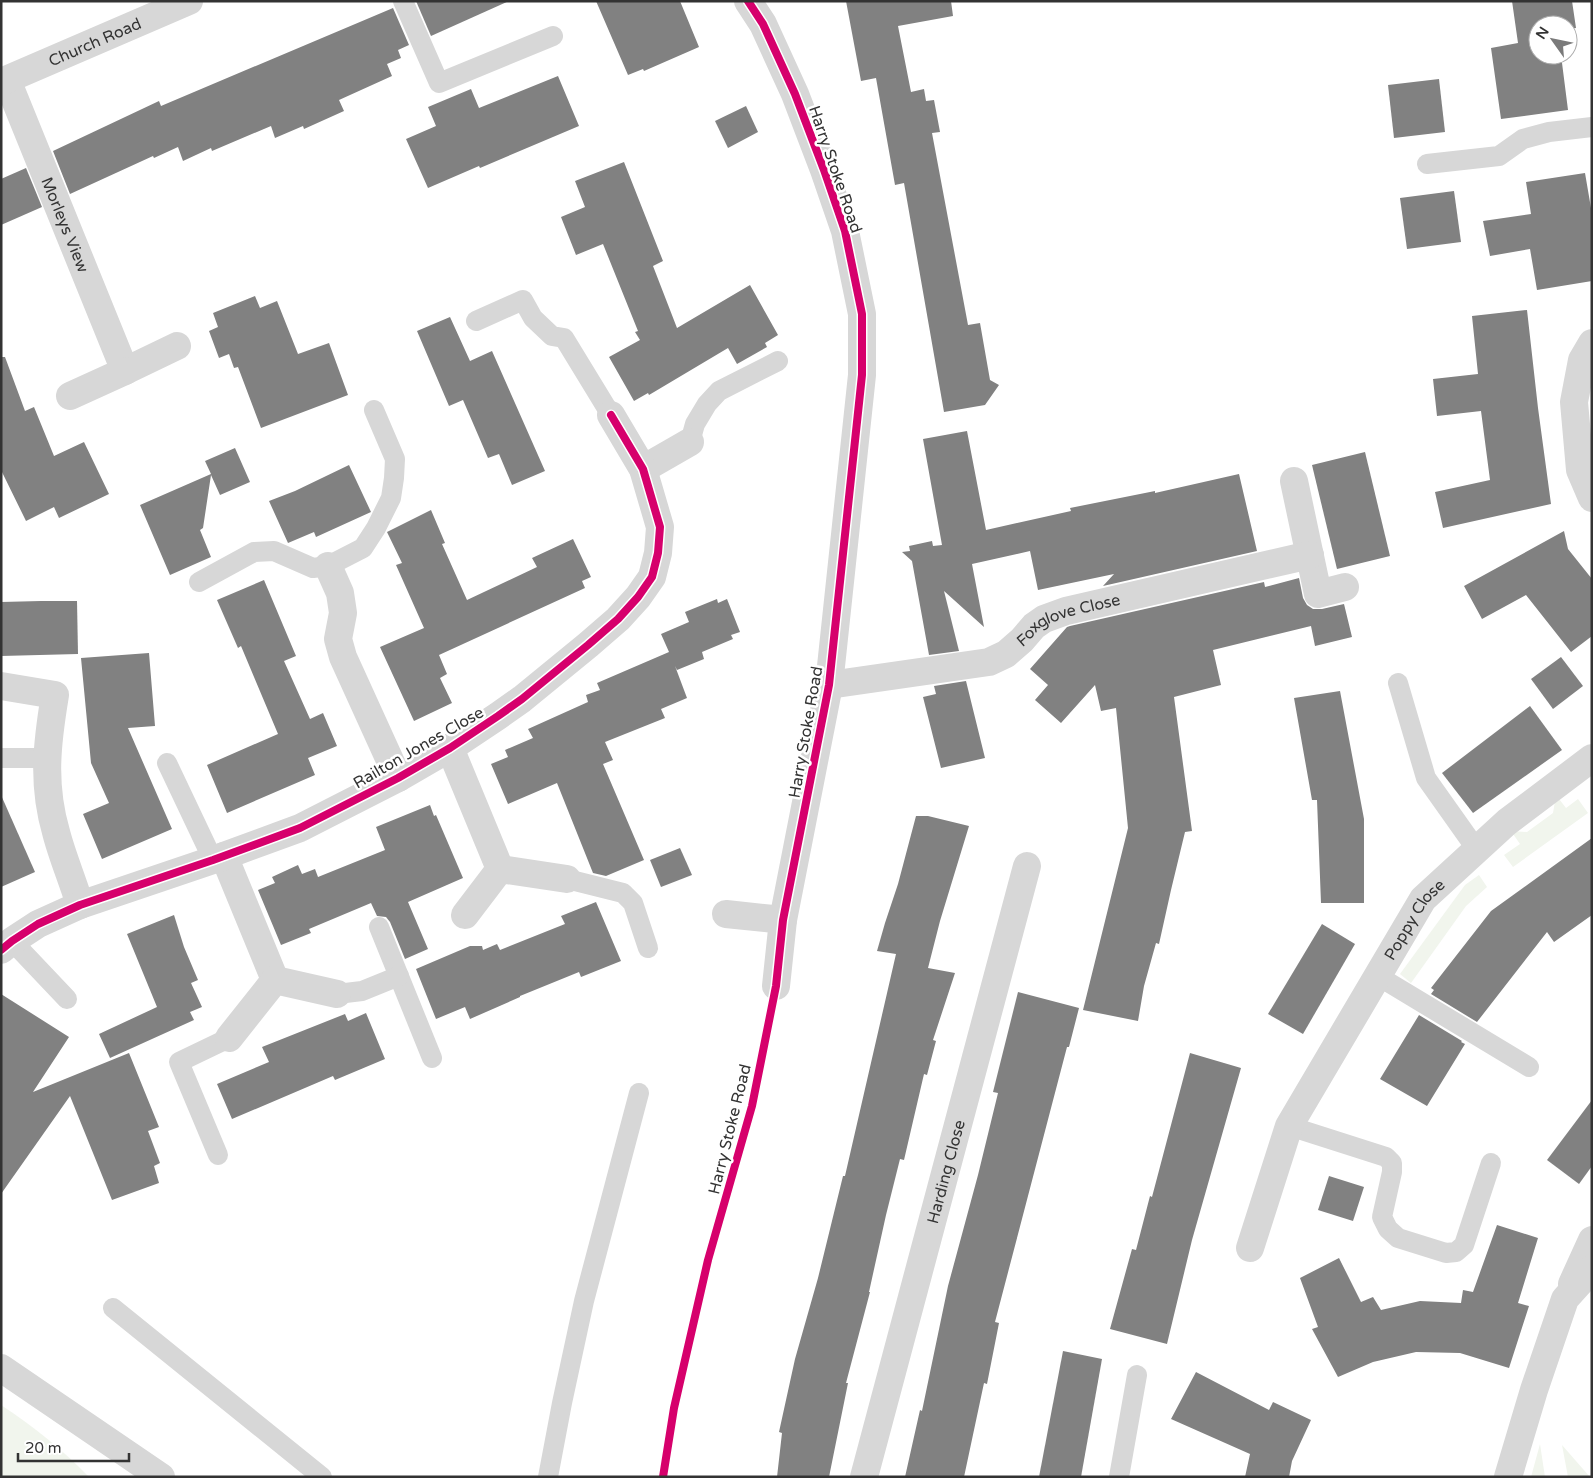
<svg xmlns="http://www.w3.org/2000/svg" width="1593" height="1478" font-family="'Varela Round',sans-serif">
<rect width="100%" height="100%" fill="#fff"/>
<g fill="#f1f5ed">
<polygon points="1556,795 1566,808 1578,799 1588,813 1513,867 1504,855 1520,844 1511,831 1527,832 1553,813"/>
<polygon points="1479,875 1487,887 1466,906 1411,983 1400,974 1465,885"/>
<path d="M1,1405C33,1426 62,1449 89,1477H1Z"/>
<polygon points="1540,1444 1545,1477 1531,1477"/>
<polygon points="1562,1445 1590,1477 1568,1477"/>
</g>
<g fill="#818181">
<polygon points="416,1 509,1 431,36"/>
<polygon points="596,1 680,1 699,47 644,71 643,69 628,75"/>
<polygon points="846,1 951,1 953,16 898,26 911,92 924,89 926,101 934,100 940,132 932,133 968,325 980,323 990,380 999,385 985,405 944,412 904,183 895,185 876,78 861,81"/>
<polygon points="1512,1 1572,1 1576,28 1568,29 1568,25 1538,25 1538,55 1561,55 1568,110 1501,119 1491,48 1518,43"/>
<polygon points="393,8 409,45 398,50 401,58 387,64 392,76 339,100 344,111 304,129 303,126 275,138 271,126 212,151 211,148 183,161 178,147 154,158 153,156 70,194 53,151 159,101 161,106"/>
<polygon points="558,76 579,126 480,168 479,166 428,188 406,139 436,126 428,107 471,89 479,108"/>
<polygon points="1439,79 1445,132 1394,138 1388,85"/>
<polygon points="746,106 758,132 728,148 715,121"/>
<polygon points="624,162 663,261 653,266 677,328 750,285 778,335 765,343 767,347 737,364 728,348 649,395 648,393 634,401 609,357 640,340 635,332 638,331 603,244 576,255 561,217 585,207 575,181"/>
<polygon points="26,168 42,207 1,225 1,179"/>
<polygon points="1585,173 1592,214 1592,281 1537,290 1530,249 1490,256 1483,221 1531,214 1526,182"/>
<polygon points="1454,191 1461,242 1407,249 1400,198"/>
<polygon points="255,296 260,308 277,301 298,354 329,343 348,395 261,428 238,367 234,368 229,354 219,358 209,331 218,327 213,313"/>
<polygon points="1527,310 1538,408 1551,504 1443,528 1435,492 1490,480 1481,411 1437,416 1433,379 1478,374 1472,316"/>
<polygon points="450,317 470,361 492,351 545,471 512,485 499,454 488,458 463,400 449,406 417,331"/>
<polygon points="1,357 5,357 25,411 34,407 54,456 84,442 109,494 59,518 54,507 26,521 1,470"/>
<polygon points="967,431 986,530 1071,511 1070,508 1155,491 1155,493 1239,474 1257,551 1103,586 1114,574 1038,590 1030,551 972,564 984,627 944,591 959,651 929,655 912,561 902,552 910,551 909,546 932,541 933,546 942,545 923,439"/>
<polygon points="235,448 250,482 220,495 211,475 203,528 200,530 211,557 170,575 140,505 211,474 205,461"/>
<polygon points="1365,452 1390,556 1337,569 1312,465"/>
<polygon points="349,465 371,512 316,537 314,532 288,543 269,501 295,491"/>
<polygon points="431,510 445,543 442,544 467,600 537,567 532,558 573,539 591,577 582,581 585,588 439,655 447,674 440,678 452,703 414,721 380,647 424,628 396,565 402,563 387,532"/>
<polygon points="1564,531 1568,549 1592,579 1592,636 1571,652 1526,595 1482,619 1464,586"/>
<polygon points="1299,578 1303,598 1307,605 1313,609 1322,609 1344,604 1352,637 1315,646 1311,626 1213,650 1221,685 1174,697 1192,831 1185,832 1171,890 1159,944 1156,943 1144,986 1138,1021 1083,1010 1128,828 1116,708 1101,711 1095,685 1061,723 1035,700 1048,685 1030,669 1067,627 1070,626 1264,582 1265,587"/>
<polygon points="264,580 296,656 284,661 310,719 323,713 337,746 308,758 315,775 227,813 207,765 278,734 241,646 238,648 217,600"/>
<polygon points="717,599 718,603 727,599 740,632 731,635 733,639 702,652 704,659 677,670 675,666 687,698 661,709 665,718 605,742 613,760 603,764 644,860 606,876 593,873 557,783 508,804 491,764 508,757 505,750 533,738 528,729 588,702 586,695 600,690 597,683 669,652 661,634 689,622 685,612"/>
<polygon points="41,601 77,601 78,654 1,656 1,602"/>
<polygon points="149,653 155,726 128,728 172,829 102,859 83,814 109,803 91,763 81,658"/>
<polygon points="1561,657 1583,686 1553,709 1531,679"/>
<polygon points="966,681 985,758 941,768 923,697 936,694 934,686"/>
<polygon points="1340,691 1364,819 1364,903 1321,903 1317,800 1312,800 1294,698"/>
<polygon points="1530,706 1562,750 1473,813 1442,773"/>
<polygon points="1,795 35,872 1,887"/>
<polygon points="430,805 434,816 436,815 463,878 408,902 428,949 405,959 390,922 386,917 377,916 371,903 309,929 311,933 281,945 258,890 275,883 272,877 298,865 302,874 315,869 318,877 385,850 376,827"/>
<polygon points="916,816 928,816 969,826 940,921 928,968 955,973 933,1040 936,1041 927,1075 924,1074 904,1160 900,1159 886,1215 869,1292 870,1292 846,1383 848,1383 829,1477 777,1477 782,1433 779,1432 795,1359 818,1278 843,1176 845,1176 896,954 877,951 885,923 898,884"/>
<polygon points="1592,838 1592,915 1554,942 1547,932 1477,1022 1431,994 1434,990 1431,988 1491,911"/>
<polygon points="680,848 692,875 661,887 650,860"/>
<polygon points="596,902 621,961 581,977 579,972 520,996 520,997 470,1019 465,1007 436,1019 416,969 470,946 482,946 483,950 497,944 500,950 565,924 561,916"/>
<polygon points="174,915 184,947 198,980 191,983 202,1007 190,1012 194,1020 110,1058 99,1034 157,1007 127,934"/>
<polygon points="1322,924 1355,944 1303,1034 1268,1014"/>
<polygon points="1018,992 1079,1008 1069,1047 1067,1047 995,1322 999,1323 987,1384 984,1383 964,1477 905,1477 920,1410 922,1411 948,1286 978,1175 998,1093 993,1092"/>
<polygon points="1,994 69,1037 33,1092 129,1053 159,1127 148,1131 160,1163 154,1166 159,1183 112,1200 70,1096 1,1194"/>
<polygon points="366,1013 385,1059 335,1080 333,1076 232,1119 217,1084 269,1062 262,1047 345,1014 348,1021"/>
<polygon points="1419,1015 1462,1041 1461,1042 1465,1044 1427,1106 1380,1079"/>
<polygon points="1190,1053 1241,1068 1192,1240 1167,1344 1110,1329 1132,1249 1136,1250 1150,1196 1152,1197"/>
<polygon points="1592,1100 1592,1166 1579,1184 1547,1160"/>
<polygon points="1329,1176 1364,1187 1353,1221 1318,1210"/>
<polygon points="1497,1225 1538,1238 1518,1303 1529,1306 1509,1368 1460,1353 1416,1352 1373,1362 1338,1377 1312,1329 1318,1327 1300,1278 1339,1258 1361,1302 1373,1297 1381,1310 1420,1301 1461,1303 1463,1290 1473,1292"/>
<polygon points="1063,1351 1102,1359 1081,1477 1039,1477"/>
<polygon points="1196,1372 1269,1410 1273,1402 1311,1420 1292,1461 1289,1477 1245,1477 1250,1454 1171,1419"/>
</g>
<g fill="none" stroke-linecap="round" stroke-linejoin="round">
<g stroke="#d7d7d7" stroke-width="20">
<polyline points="403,1 439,83 553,36"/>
<polyline points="1427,164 1499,156 1523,139 1549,132 1592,127"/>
<polyline points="476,321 523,300 533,318 552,336 564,338 611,415"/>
<polyline points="690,442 695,424 707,404 719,391 778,361"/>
<polyline points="199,582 254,552 274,551 313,568 328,566 363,548 376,528 391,498 394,478 395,459 374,410"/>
<polyline points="1398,683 1426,778 1477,850"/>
<polyline points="1,758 46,758"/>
<polyline points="167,763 213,860"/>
<polyline points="567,879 623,893 633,903 648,948"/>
<polyline points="379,927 432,1058"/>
<polyline points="12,941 67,999"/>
<polyline points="1378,976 1529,1067"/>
<polyline points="337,994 362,991 399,976"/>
<polyline points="1289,1126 1386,1157 1392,1163 1392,1172 1382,1217 1388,1229 1398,1238 1446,1253 1456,1252 1464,1245 1491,1163"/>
<polyline points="218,1155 179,1062 229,1038"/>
<polyline points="113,1308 322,1477"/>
<polyline points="548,1477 562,1403 584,1301 639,1093"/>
<polyline points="1119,1477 1137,1375"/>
</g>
<g stroke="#d7d7d7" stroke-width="28">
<polyline points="748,1 763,24 795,94 824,170 845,231 862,314 862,375 829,685 783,920 776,986"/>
<path id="s1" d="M7,80L125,371L177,346"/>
<path id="s2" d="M1,82L189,1"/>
<polyline points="1592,343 1582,360 1574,402 1580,470 1592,498"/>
<polyline points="70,396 125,371"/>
<polyline points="643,469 690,442"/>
<polyline points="1294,481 1318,594 1345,587"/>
<polyline points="328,566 340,593 343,613 338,639 343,657 398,778"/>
<path id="s3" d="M829,685L989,662L1006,654L1022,640L1034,626L1044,619L1066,611L1310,555"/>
<path d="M1,686L55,695C47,743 42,784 56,832C62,856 73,881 80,905"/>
<polyline points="450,748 500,869"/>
<polyline points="224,856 275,980"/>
<polyline points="726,914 783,920"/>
<polyline points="465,915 500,869 567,879"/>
<polyline points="1,950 12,941 38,924 80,905 213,860 300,828 398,778 450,748 498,716 522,699 588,645 618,619 638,597 652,577 658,553 660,527 643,469 611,415"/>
<polyline points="229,1038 275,980 337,994"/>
<path id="s4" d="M1250,1248L1289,1126L1423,899L1507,822L1592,758"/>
<polyline points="1572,1284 1592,1240"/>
<polyline points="1,1368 161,1477"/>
<path id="s5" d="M864,1477L1027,866"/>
<polyline points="1508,1477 1534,1390 1565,1299 1592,1269"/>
</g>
<defs>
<g id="cycleway">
<polyline points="1,950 12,941 38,924 80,905 213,860 300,828 398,778 450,748 498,716 522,699 588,645 618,619 638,597 652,577 658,553 660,527 643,469 611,415"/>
<polyline points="663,1477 674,1408 708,1260 752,1106 776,986 783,920 829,685 862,375 862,314 845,231 824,170 795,94 763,24 748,1"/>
</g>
</defs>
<use href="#cycleway" stroke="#fff" stroke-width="11"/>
<use href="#cycleway" stroke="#d6006c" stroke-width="8"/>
</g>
<g text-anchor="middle" stroke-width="5" stroke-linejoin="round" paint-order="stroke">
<g font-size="16" fill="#333" stroke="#fff">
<text dy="6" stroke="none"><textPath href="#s2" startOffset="102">Church Road</textPath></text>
<text transform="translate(836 169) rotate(71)" y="6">Harry Stoke Road</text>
<text dy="6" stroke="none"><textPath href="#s1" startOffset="156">Morleys View</textPath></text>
<text dy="6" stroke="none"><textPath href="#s3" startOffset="254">Foxglove Close</textPath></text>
<text transform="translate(805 732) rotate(-80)" y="6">Harry Stoke Road</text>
<text transform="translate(418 747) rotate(-30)" y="6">Railton Jones Close</text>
<text dy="6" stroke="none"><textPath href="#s4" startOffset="370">Poppy Close</textPath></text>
<text transform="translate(729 1129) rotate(-76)" y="6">Harry Stoke Road</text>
<text dy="6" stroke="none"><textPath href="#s5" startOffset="316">Harding Close</textPath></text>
</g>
</g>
<rect width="1593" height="1478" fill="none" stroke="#333333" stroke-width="5"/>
<g transform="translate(1553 40) rotate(303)"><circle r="24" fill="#ffffff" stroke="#adadad"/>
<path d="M0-4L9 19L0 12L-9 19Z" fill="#7a7a7a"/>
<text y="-8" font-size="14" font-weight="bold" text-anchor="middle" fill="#333333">N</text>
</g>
<path d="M18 1453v8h111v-8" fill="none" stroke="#333333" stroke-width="2.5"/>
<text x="25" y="1453" font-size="15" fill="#333333" stroke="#ffffff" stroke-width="4" paint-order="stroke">20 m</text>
</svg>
